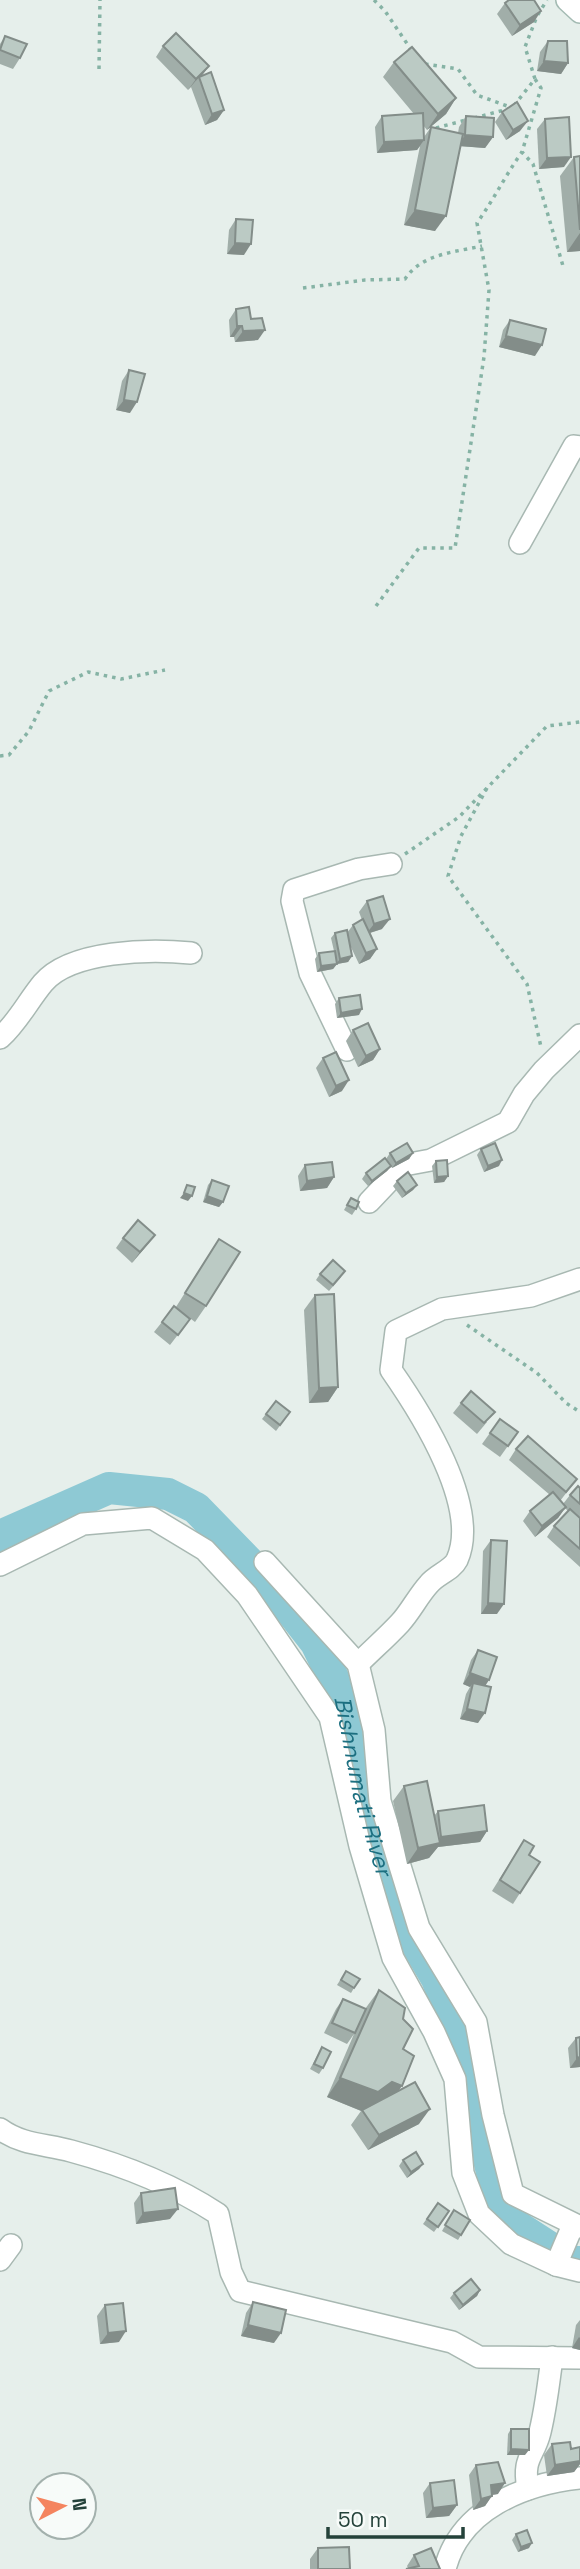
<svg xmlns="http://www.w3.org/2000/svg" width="580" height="2569" font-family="'Space Grotesk',sans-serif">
<rect width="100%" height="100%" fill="#e6efeb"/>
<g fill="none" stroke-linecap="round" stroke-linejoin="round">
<path stroke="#8ec9d4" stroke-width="32" id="s1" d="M0,1536L109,1488L168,1494L196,1508L269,1583L316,1643L342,1696L361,1795L394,1906L437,1979L458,2032L497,2193L515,2225L572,2262H580"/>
<defs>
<g id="street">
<polyline points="520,543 574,446 580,447"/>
<path d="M0,1038C18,1022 28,1001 43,983C71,950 150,949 191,953"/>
<polyline points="347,1050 310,973 292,901 294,890 359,869 391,864"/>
<polyline points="369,1202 404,1165 431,1160 508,1122 524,1094 544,1070 580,1035"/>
<polyline points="265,1562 358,1664 374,1730 380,1801 419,1928 476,2022 493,2115 513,2194 580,2227"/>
<polyline points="0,1565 83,1524 152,1518 205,1550 247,1595 330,1717 360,1846 393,1958 434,2032 455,2079 463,2173 479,2214 511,2244 556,2265 580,2271"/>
<path d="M358,1664C372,1650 387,1637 400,1623C411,1611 418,1596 429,1584C436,1575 452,1570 457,1560C481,1507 421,1413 391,1370L396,1331L442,1309L531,1296L580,1279"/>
<path d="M0,2129C22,2145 45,2144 71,2151C123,2165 172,2184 218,2214L231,2272L240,2291L452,2342L479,2357L580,2358"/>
<polyline points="0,2260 11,2245"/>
<polyline points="556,2265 573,2225"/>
<path d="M528,2489C522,2457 534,2457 540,2432C546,2407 549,2382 552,2357"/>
<path d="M445,2569C460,2509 524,2484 580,2478"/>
</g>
<polyline id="secondary" points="567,0 580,12"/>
</defs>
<use href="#street" stroke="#a8b8b2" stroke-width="24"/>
<use href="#secondary" stroke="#a4bbb3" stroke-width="24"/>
<g stroke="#86b3a5" stroke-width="3.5" stroke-dasharray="3.5 5" stroke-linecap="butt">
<polyline points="374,0 385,11 412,51"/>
<polyline points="425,64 458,69 477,95 510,107"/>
<polyline points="99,69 100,0"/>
<polyline points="535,79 541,88 522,152 533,164 563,266"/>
<polyline points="474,118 512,108 535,79 525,47 537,16 547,0"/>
<polyline points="436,128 466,120"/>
<path d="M303,288L365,280L405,279C421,254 455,252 482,246"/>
<path d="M376,606L419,548H455L484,357L489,290L477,223C494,199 505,176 522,152"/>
<polyline points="0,756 9,755 29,731 49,691 88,672 121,679 165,670"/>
<polyline points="487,788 461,836 448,876 527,984 541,1047"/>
<polyline points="405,854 459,817 547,726 580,722"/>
<polyline points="467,1325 537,1373 566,1403 580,1412"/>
</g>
<use href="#street" stroke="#fff" stroke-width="21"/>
<use href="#secondary" stroke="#fff" stroke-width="21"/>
</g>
<g fill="#a1aea9">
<polygon points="505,3 534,22 512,36 497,14"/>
<polygon points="5,36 20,58 13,69 0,64 0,44"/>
<polygon points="548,41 568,63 561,74 537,71 540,52"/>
<polygon points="163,46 202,76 224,110 217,120 205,125 191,87 193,85 188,90 156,57"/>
<polygon points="394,62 456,98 446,114 427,130 423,125 424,137 431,127 458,133 459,127 466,116 493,137 485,148 460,146 435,231 404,225 420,146 417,150 377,153 375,127 382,116 414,114 383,77"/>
<polygon points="502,112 520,131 506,140 495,122"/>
<polygon points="545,119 564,167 539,169 537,129"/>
<polygon points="580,156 580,251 567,252 560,176 574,157"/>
<polygon points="236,219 244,255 227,254 229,230"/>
<polygon points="236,309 251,319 258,340 235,342 234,337 230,337 229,320"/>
<polygon points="510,320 535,356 499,347 503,330"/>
<polygon points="129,370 130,413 116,410 122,381"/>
<polygon points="367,901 382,929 370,933 377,949 370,959 359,964 349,943 352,956 348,962 337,964 333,969 317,972 315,959 319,953 334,951 331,938 335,933 347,933 353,925 362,920 359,912"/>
<polygon points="339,998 359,1015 337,1018 335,1004"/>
<polygon points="353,1030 380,1049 373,1060 358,1067 346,1041"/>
<polygon points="323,1058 342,1091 329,1097 316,1068"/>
<polygon points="481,1149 499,1166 484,1172 477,1155"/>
<polygon points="390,1153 413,1153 409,1159 392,1168 391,1166 387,1171 368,1186 362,1179 366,1173 391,1166 386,1159"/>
<polygon points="436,1161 448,1176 444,1182 434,1183 432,1166"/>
<polygon points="305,1165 334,1177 327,1188 300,1191 298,1176"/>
<polygon points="212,1180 223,1202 219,1207 203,1202 208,1185"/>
<polygon points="397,1181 417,1185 413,1190 402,1198 393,1186"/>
<polygon points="351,1198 356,1209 352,1215 344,1210"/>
<polygon points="123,1238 147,1245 132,1263 116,1248"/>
<polygon points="219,1239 206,1306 195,1322 187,1316 190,1319 170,1345 154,1332 162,1322 176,1307"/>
<polygon points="320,1274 341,1277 329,1291 316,1280"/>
<polygon points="315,1295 338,1387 328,1402 309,1403 304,1310"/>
<polygon points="276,1401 290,1412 276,1431 262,1419"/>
<polygon points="461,1403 487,1422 477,1434 453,1413"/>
<polygon points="500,1419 518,1432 500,1457 482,1444"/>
<polygon points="516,1449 577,1479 560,1501 563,1504 570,1495 580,1488 580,1567 547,1537 554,1526 568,1511 565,1508 558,1518 535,1537 523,1521 530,1511 550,1495 509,1460"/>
<polygon points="491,1540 497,1614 481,1614 483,1551"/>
<polygon points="478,1650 485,1686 478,1723 460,1719 466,1694 470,1687 463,1684 471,1660"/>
<polygon points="404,1786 434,1816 438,1811 487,1831 480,1842 438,1847 429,1858 407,1864 393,1801"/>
<polygon points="524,1840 529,1855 520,1893 513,1904 492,1891"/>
<polygon points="346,1971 354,1988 351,1993 337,1985"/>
<polygon points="379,1990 403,2019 403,2049 398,2091 419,2124 368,2150 351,2125 361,2111 327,2097 354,2034 347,2044 324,2033 336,2009 343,1999 365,2009"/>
<polygon points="580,2037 580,2067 570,2068 568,2048 576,2038"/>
<polygon points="322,2047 323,2068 319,2074 310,2069"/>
<polygon points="403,2160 423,2164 419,2169 407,2178 399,2166"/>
<polygon points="141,2193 170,2219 136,2224 134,2203"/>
<polygon points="438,2203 449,2211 434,2232 423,2224"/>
<polygon points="454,2210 470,2220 458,2240 442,2231"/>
<polygon points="480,2290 477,2296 459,2310 450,2298 454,2293"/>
<polygon points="253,2302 274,2343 241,2336 246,2313"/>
<polygon points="105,2305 119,2342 100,2344 97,2316"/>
<polygon points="580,2320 580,2350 572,2348 576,2325"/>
<polygon points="511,2429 525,2455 507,2455 508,2434"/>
<polygon points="552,2444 571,2449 580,2447 580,2464 574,2472 547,2476 544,2455"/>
<polygon points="476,2465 498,2494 492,2495 485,2506 473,2510 469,2475"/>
<polygon points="430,2483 457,2505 449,2516 426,2518 423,2493"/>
<polygon points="516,2534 529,2548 518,2552 512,2540"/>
<polygon points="318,2548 350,2569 310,2569 310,2559"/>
<polygon points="414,2555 440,2569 408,2568 407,2566"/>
</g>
<g fill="#838d89">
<polygon points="541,11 534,22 512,36 520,25"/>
<polygon points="544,61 568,63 561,74 537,71"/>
<polygon points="209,66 201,77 199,77 188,90 196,79"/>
<polygon points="456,98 446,114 427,130 438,114"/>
<polygon points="224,110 217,120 205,125 212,114"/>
<polygon points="528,121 520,131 506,140 513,130"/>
<polygon points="465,135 493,137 485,148 458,146"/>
<polygon points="424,140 417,150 377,153 384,142"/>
<polygon points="571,157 564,167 539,169 547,158"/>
<polygon points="415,210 446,216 435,231 404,225"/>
<polygon points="580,233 580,251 567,252"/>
<polygon points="235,243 251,244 244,255 227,254"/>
<polygon points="237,326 242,326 234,337 230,337"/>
<polygon points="265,330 258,340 235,342 243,331"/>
<polygon points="506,336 542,345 535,356 499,347"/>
<polygon points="124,400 137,402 130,413 116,410"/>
<polygon points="390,919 382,929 366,934 374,924"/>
<polygon points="377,949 370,959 359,964 366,953"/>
<polygon points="352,956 348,962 337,964 333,969 317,972 321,966 336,964 340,959"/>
<polygon points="362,1009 359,1015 337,1018 341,1013"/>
<polygon points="380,1049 373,1060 358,1067 366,1056"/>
<polygon points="349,1080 342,1091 329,1097 336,1086"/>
<polygon points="413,1153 409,1159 392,1168 396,1163"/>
<polygon points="502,1160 499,1166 484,1172 488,1166"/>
<polygon points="391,1166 387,1171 368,1186 372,1181"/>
<polygon points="448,1176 444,1182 434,1183 437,1177"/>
<polygon points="334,1177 327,1188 300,1191 307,1181"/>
<polygon points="417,1185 413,1190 402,1198 406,1193"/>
<polygon points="184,1193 192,1196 188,1201 180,1198"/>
<polygon points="207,1196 223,1202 219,1207 203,1202"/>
<polygon points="155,1235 147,1245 132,1263 140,1252"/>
<polygon points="338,1387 328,1402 309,1403 319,1388"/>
<polygon points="566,1507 558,1518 535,1537 542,1526"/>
<polygon points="488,1603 504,1604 497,1614 481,1614"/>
<polygon points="470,1673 489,1680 482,1691 473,1683 470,1687 463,1684"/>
<polygon points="467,1709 485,1713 478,1723 460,1719"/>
<polygon points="487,1831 480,1842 438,1847 429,1858 407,1864 418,1848 436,1844 441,1837"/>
<polygon points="580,2057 580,2067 570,2068 577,2058"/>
<polygon points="340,2078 392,2082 402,2086 388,2105 364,2112 327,2097"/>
<polygon points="430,2109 419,2124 368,2150 379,2135"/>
<polygon points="423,2164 419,2169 407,2178 411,2172"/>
<polygon points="178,2209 170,2219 136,2224 143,2213"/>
<polygon points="480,2290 477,2296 459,2310 463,2305"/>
<polygon points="248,2325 281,2333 274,2343 241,2336"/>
<polygon points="126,2331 119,2342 100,2344 108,2333"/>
<polygon points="579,2337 580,2338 580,2350 572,2348"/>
<polygon points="511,2449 529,2450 525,2455 507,2455"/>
<polygon points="580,2461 580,2464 574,2472 547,2476 555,2465"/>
<polygon points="505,2483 498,2494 484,2496 491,2485"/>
<polygon points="492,2496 485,2506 473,2510 481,2499"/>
<polygon points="457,2505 449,2516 426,2518 433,2508"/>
<polygon points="532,2543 529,2548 518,2552 521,2547"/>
</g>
<g fill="#bbcac4" stroke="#838d89" stroke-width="2">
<polygon points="509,0 534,0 541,11 520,25 505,3"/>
<polygon points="176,33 209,66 196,79 163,46"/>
<polygon points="5,36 27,44 20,58 0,50"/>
<polygon points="548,41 567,41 568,63 544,61"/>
<polygon points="412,47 456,98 438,114 394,62"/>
<polygon points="211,72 224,110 212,114 199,77"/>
<polygon points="517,102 528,121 513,130 502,112"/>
<polygon points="423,113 424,140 384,142 382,116"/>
<polygon points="466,116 494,118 493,137 465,135"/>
<polygon points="569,117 571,157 547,158 545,119"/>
<polygon points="431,127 463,134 446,216 415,210"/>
<polygon points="580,156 580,230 574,157"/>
<polygon points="236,219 253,220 251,244 235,243"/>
<polygon points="249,307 251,319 262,318 265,330 243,331 242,326 237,326 236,309"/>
<polygon points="510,320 546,329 542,345 506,336"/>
<polygon points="129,370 145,374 137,402 124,400"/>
<polygon points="383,896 390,919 374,924 367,901"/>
<polygon points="363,919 377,949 366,953 353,925"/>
<polygon points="347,930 352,956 340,959 335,933"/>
<polygon points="335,951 337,964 321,966 319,953"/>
<polygon points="360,995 362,1009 341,1013 339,998"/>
<polygon points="368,1023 380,1049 366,1056 353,1030"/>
<polygon points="336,1052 349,1080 336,1086 323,1058"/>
<polygon points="407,1143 413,1153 396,1163 390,1153"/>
<polygon points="495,1143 502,1160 488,1166 481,1149"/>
<polygon points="385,1158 391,1166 372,1181 366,1173"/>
<polygon points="447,1160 448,1176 437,1177 436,1161"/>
<polygon points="332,1162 334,1177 307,1181 305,1165"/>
<polygon points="408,1172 417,1185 406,1193 397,1181"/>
<polygon points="212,1180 229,1186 223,1202 207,1196"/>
<polygon points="187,1185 195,1187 192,1196 184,1193"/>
<polygon points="351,1198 359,1202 356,1209 347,1205"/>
<polygon points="138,1220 155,1235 140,1252 123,1238"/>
<polygon points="219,1239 240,1252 206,1306 185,1293"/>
<polygon points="333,1260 345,1271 333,1285 320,1274"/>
<polygon points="334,1294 338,1387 319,1388 315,1295"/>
<polygon points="174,1306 190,1319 178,1335 162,1322"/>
<polygon points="471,1391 495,1412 484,1423 461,1403"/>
<polygon points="276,1401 290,1412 280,1425 266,1414"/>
<polygon points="500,1419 518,1432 508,1446 490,1433"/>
<polygon points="528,1436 577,1479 566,1492 516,1449"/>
<polygon points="578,1486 580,1488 580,1504 570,1495"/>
<polygon points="553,1492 566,1507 542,1526 530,1511"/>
<polygon points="570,1509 580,1518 580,1549 554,1526"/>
<polygon points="491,1540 507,1541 504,1604 488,1603"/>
<polygon points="478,1650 497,1657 489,1680 470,1673"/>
<polygon points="473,1683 491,1687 485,1713 467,1709"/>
<polygon points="427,1781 440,1843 418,1848 404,1786"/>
<polygon points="484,1805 487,1831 441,1837 438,1811"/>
<polygon points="524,1840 534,1846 529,1855 540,1862 520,1893 500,1880"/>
<polygon points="346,1971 360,1979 354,1988 341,1980"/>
<polygon points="379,1990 405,2008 403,2019 413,2029 403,2049 414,2056 402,2086 392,2082 378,2092 340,2078"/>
<polygon points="343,1999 366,2009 355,2033 332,2023"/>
<polygon points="580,2037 580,2057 577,2058 576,2038"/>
<polygon points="322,2047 331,2052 323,2068 314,2064"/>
<polygon points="415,2082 430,2109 379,2135 362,2110"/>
<polygon points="416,2152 423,2164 411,2172 403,2160"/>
<polygon points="175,2188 178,2209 143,2213 141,2193"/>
<polygon points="438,2203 449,2211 438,2227 427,2219"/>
<polygon points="454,2210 470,2220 461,2235 445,2225"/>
<polygon points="471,2279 480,2290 463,2305 454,2293"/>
<polygon points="253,2302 286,2310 281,2333 248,2325"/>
<polygon points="123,2303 126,2331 108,2333 105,2305"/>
<polygon points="511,2429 529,2429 529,2450 511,2449"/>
<polygon points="570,2442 571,2449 580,2447 580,2461 555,2465 552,2444"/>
<polygon points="498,2462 505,2483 491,2485 492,2496 481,2499 476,2465"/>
<polygon points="454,2480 457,2505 433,2508 430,2483"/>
<polygon points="527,2530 532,2543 521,2547 516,2534"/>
<polygon points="349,2547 350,2569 318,2569 318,2548"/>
<polygon points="431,2548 440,2569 406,2569 419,2566 414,2555"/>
</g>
<g text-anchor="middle" stroke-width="6" stroke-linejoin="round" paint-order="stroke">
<g font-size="23" font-style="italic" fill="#1c6f80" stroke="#f7fbf9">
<text dy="8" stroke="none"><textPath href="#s1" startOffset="542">Bishnumati River</textPath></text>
</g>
</g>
<g transform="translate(63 2506) rotate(84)"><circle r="33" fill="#f7fbf9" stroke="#a3b1ad" stroke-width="2"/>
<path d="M0-5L12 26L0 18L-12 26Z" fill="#f4845f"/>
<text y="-10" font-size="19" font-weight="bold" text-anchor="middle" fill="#24423a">N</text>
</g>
<path d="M328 2527v10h135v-10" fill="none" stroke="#24423a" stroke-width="3.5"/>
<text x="338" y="2527" font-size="21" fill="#24423a" stroke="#f7fbf9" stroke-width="5" paint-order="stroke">50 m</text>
</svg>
